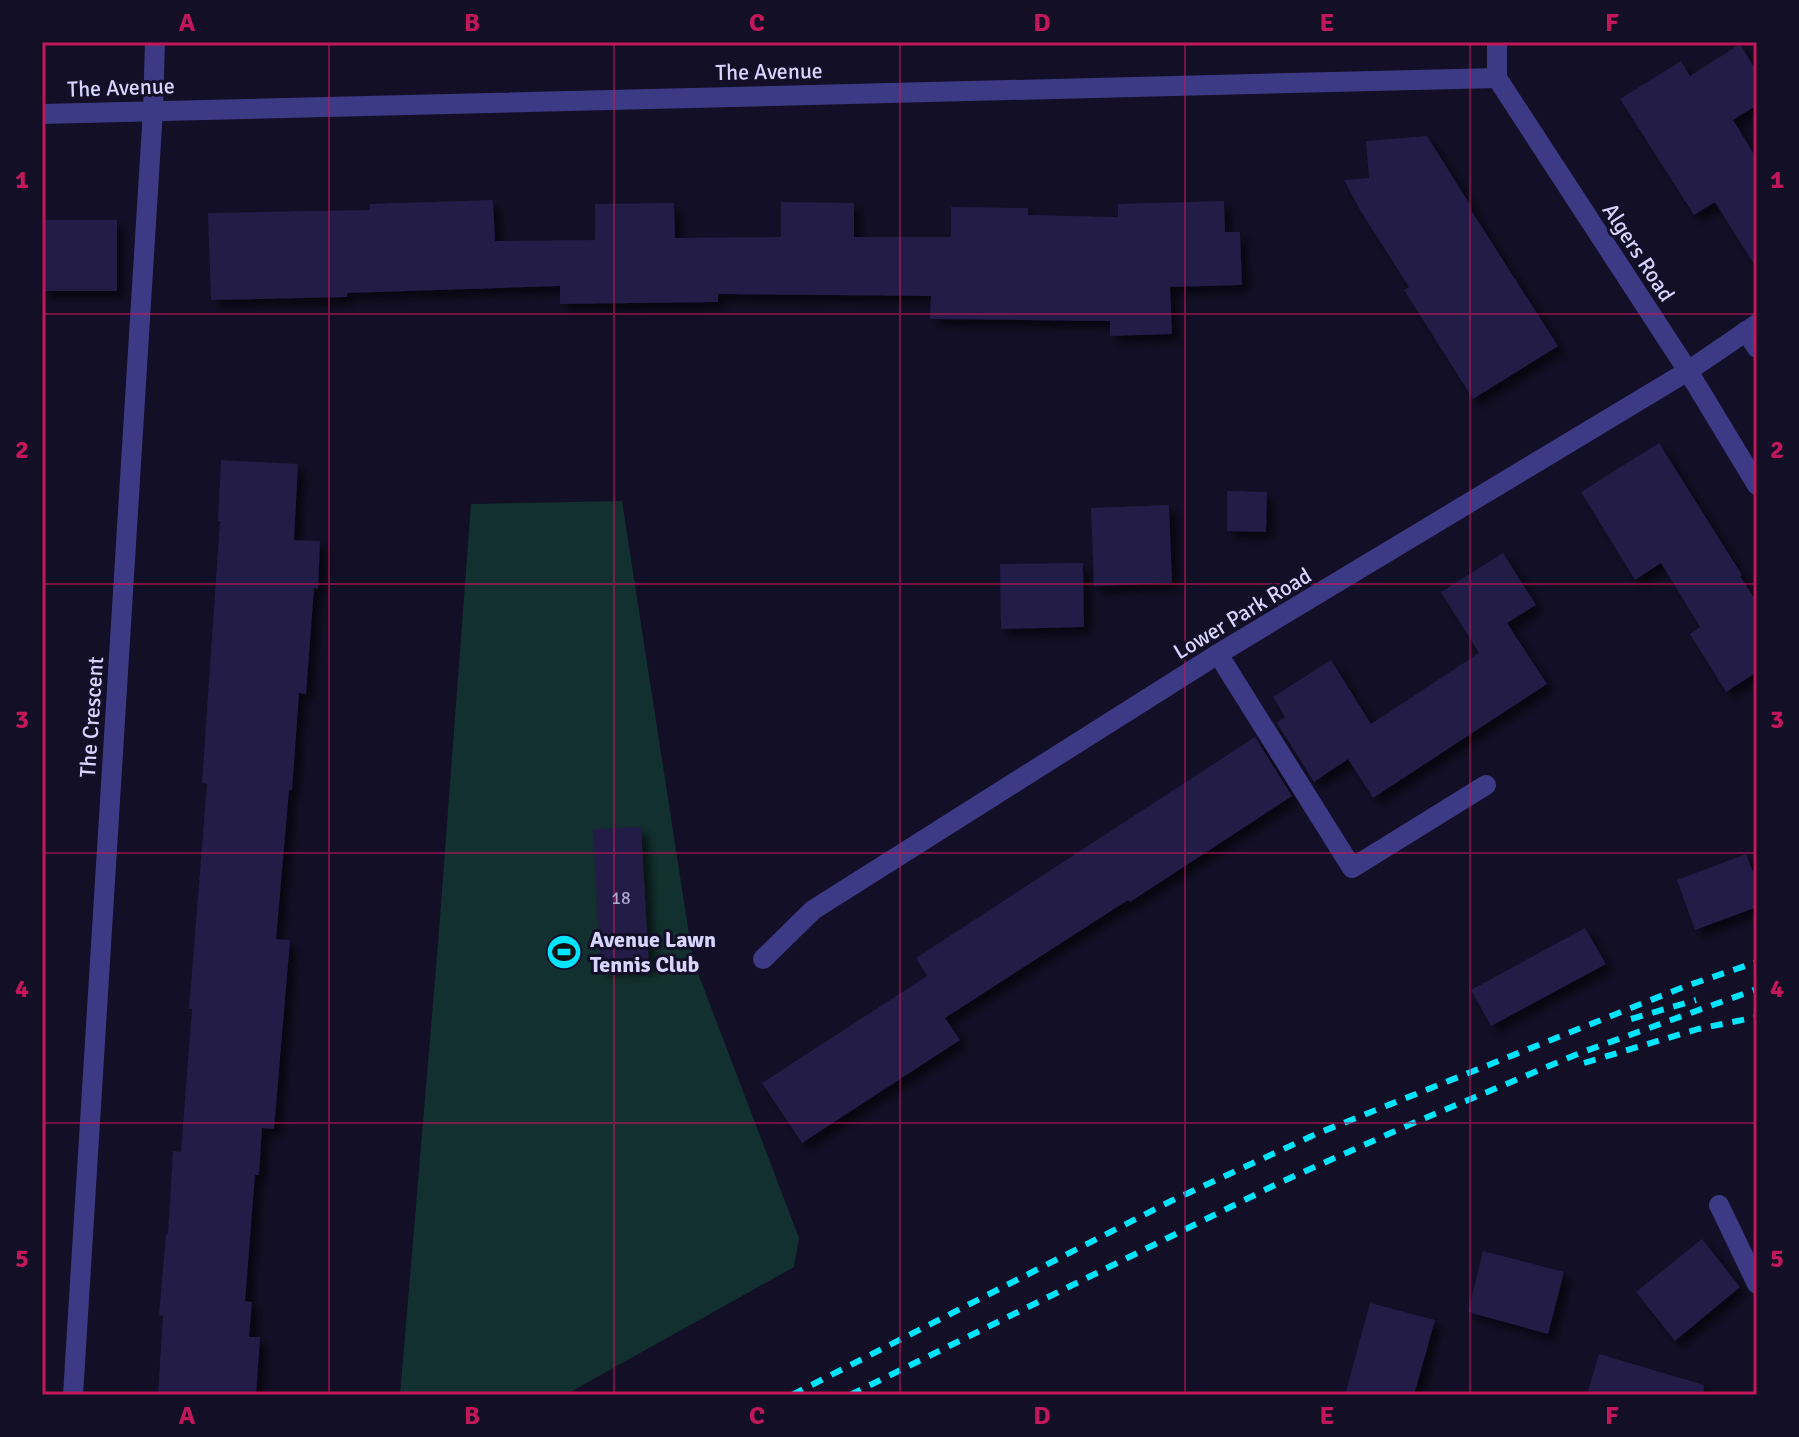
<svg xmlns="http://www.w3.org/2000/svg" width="1799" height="1437" font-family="Signika,sans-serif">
<defs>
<filter id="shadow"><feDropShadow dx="7" dy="7" stdDeviation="4" flood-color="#0009"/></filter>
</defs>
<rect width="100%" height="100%" fill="#130f26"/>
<polygon fill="#12302f" points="622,501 693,960 799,1238 794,1267 565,1395 400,1395 438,944 471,504"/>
<g fill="#241b47" filter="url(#shadow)">
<polygon points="1740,44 1757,72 1757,105 1733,120 1757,159 1757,269 1715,202 1694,215 1620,99 1681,61 1690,76"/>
<polygon points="1427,136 1471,206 1469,207 1558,346 1473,399 1404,290 1409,287 1360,210 1344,180 1369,178 1366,141"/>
<polygon points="493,200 495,241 595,240 595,204 674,203 675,238 781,237 781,202 854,203 854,237 951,237 951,207 1028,208 1028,215 1118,217 1118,204 1224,201 1225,232 1240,232 1242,285 1170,287 1172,334 1110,336 1110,321 930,319 931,296 718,294 718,302 560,304 560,286 347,293 347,297 211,300 208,213 370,210 370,204"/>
<rect x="42" y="220" width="75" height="71"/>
<polygon points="1659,443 1730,556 1742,575 1740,576 1757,602 1757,672 1726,692 1690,634 1700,627 1661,563 1635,580 1581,492"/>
<polygon points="221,460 298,464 294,540 320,541 318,589 314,588 306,694 299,693 292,790 289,790 276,939 290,940 274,1129 262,1128 259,1175 255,1175 245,1301 252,1302 249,1337 260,1337 256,1395 158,1395 163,1316 159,1315 166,1234 168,1235 173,1151 181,1152 192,1009 189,1009 207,784 202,783 220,521 218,521"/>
<polygon points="1227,491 1267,492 1266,532 1227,531"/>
<polygon points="1169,505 1172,583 1094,586 1091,508"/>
<polygon points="1503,553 1536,605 1507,623 1547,684 1373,798 1348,759 1314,782 1277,723 1285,717 1273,697 1331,660 1371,724 1479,653 1441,592"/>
<polygon points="1083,563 1084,627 1001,629 1000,564"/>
<polygon points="1255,737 1292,796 1130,902 1128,900 945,1018 960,1040 802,1143 762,1083 927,976 916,958"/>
<polygon points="641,827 649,967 601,969 593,829"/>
<polygon points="1746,854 1757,882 1757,907 1695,930 1677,880"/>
<polygon points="1585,928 1606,964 1491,1026 1471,990"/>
<polygon points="1702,1239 1740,1287 1675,1341 1636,1292"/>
<polygon points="1483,1251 1564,1272 1548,1334 1468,1312"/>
<polygon points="1370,1303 1435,1320 1414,1395 1345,1395"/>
<polygon points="1599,1354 1704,1385 1703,1395 1587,1395"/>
</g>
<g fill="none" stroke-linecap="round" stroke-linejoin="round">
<polyline stroke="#3d3a85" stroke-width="20" points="1218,654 1352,868 1486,785"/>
<g stroke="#3d3a85" stroke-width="20">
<polyline points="1497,42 1497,78 1688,371 1757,485"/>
<polyline points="42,114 1497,78"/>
<polyline points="1746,331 1757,348"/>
<polyline points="763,959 813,910 1218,654 1688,371 1757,324"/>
<polyline points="1719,1205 1757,1284"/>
<polyline points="73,1395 153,110 155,42"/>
</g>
<g stroke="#00e5ff" stroke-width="6" stroke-dasharray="12 10" stroke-linecap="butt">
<polyline points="1631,1019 1696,1000"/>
<polyline points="1584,1063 1698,1029 1757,1017"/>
<polyline points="792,1395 1171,1201 1316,1134 1686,986 1757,962"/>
<polyline points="850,1395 1281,1182 1411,1124 1580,1053 1757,989"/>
</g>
</g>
<path fill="none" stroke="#c2185b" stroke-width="2" stroke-opacity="0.55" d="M329,42V1395M614,42V1395M900,42V1395M1185,42V1395M1470,42V1395M42,314H1757M42,584H1757M42,853H1757M42,1123H1757"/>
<defs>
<symbol id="stadium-disc" viewBox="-11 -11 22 22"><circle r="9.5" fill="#00e5ff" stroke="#130f26"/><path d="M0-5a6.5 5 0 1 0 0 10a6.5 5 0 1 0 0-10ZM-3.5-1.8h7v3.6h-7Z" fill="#111"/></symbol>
</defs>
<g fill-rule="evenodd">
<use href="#stadium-disc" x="544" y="932" width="40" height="40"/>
</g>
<g text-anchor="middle" stroke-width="6" stroke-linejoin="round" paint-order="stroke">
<g font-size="18" fill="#aca6d1">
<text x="621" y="904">18</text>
</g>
<g font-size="22" fill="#d9d4ff" stroke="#130f26">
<text transform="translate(769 71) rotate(-1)" y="8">The Avenue</text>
<text transform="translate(121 87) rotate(-2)" y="8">The Avenue</text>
<text transform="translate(1639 252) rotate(57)" y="8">Algers Road</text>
<text transform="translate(1242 613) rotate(-31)" y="8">Lower Park Road</text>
<text transform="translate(91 717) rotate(-86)" y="8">The Crescent</text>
</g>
<g font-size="22" font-weight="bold" fill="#d9d4ff" stroke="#130f26" text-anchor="start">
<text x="590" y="947">Avenue Lawn<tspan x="590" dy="25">Tennis Club</tspan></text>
</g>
</g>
<rect width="1799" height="1437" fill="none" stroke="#130f26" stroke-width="88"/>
<rect x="44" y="44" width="1711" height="1349" fill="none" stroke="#c2185b" stroke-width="3"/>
<g font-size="26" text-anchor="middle" font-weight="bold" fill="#c2185b">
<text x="187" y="31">A</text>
<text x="472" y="31">B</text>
<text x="757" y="31">C</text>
<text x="1042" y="31">D</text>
<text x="1327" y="31">E</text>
<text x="1612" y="31">F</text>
<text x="22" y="188">1</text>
<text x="1777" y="188">1</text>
<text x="22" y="458">2</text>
<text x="1777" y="458">2</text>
<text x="22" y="728">3</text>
<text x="1777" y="728">3</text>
<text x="22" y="997">4</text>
<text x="1777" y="997">4</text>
<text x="22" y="1267">5</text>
<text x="1777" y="1267">5</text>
<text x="187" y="1424">A</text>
<text x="472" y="1424">B</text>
<text x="757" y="1424">C</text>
<text x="1042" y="1424">D</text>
<text x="1327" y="1424">E</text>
<text x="1612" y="1424">F</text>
</g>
</svg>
